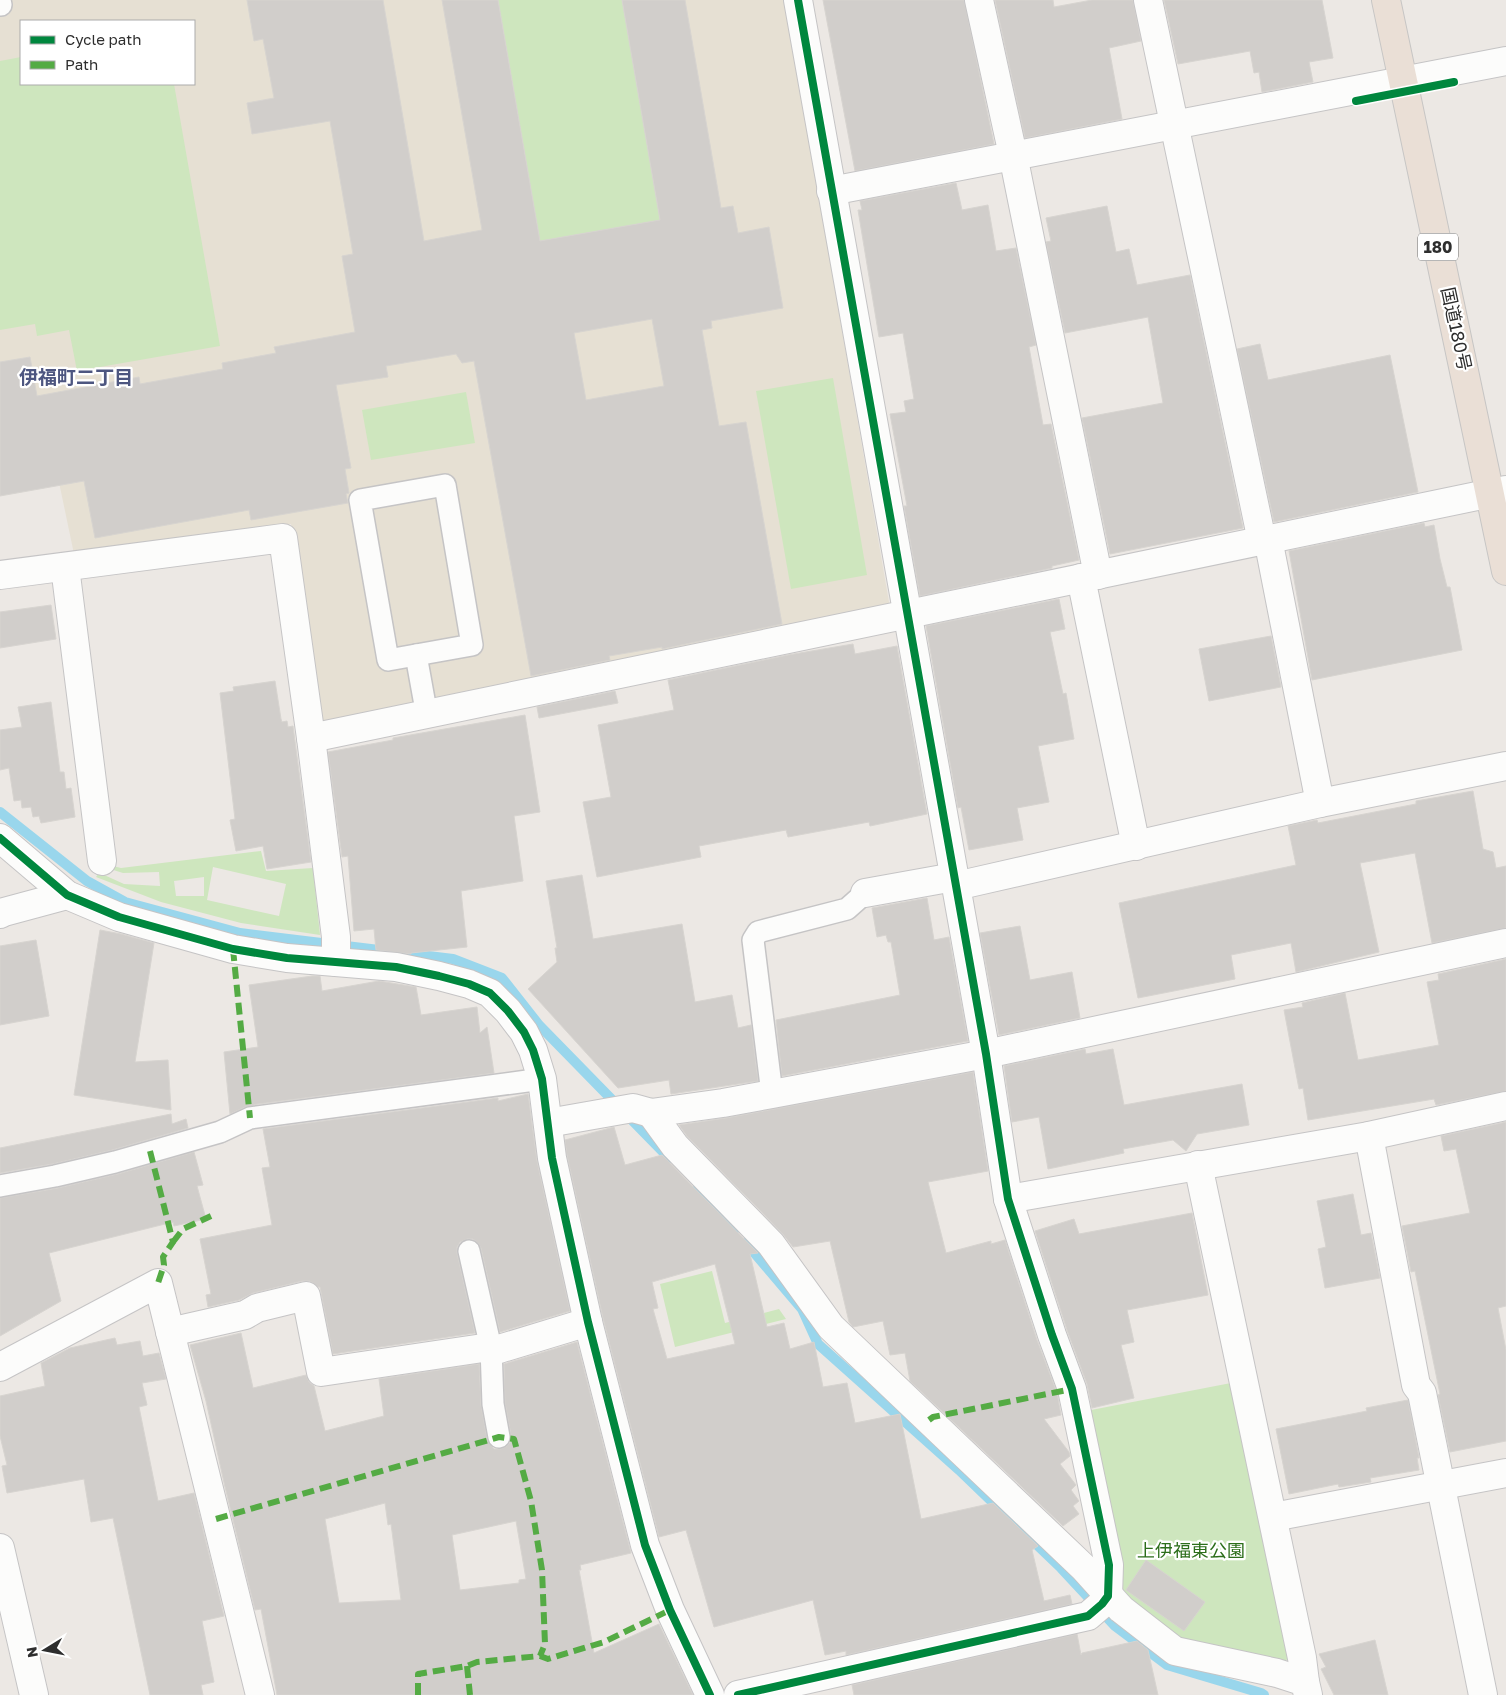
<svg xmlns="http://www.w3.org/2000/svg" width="1506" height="1695" font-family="'Golos Text','Noto Sans JP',sans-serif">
<rect width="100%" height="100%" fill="#ece8e4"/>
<path fill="#e6e0d3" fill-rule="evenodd" d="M0,0H785L890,608L320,722L291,524L74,554L41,396L0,402ZM21,21H194V84H21Z"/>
<g fill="#cee6be" fill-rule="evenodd">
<polygon points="498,0 622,0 660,220 540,241"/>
<polygon points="21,57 21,84 174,84 220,346 77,371 69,330 37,336 35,324 0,330 0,61"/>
<polygon points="833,378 867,575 791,589 756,391"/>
<polygon points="466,392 475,443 371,460 362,410"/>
<path d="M261,851L266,871L313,868L320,935L241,923L161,902L96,877L105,864L121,868ZM213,867L286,884L279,916L207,900ZM107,868L123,873L159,872L160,886L124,884L102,874ZM204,877V896H176L174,881Z"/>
<polygon points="712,1271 725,1323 779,1309 786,1319 675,1347 660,1284"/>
<polygon points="1231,1383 1289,1657 1284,1663 1202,1642 1183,1644 1118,1595 1086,1411"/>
</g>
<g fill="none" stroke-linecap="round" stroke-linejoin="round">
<g stroke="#99d6ec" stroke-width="10">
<polyline points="0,812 87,881 125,902 240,933 453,959 502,978 539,1025 669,1158"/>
<polyline points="698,1188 734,1230"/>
<polyline points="746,1243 802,1309 818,1344 959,1470 1061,1568 1115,1626 1167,1665 1261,1693 1264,1695"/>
</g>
</g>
<g fill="#d1cecb" stroke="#d7d4d0" fill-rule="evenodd">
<path d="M247,0H383L424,241L482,230L442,0H498L540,241L660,220L622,0H685L721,208L733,206L738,233L769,227L783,308L711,321L712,328L702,330L719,426L746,422L782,624L662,649V647L609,656L610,660L531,676L474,361L462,363L456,354L386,366L388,377L336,385L351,468L345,469L349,493L346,494L348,503L251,520L249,510L95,538L84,481L0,496V362L30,357L37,396L139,377L140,384L223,369L222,363L276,353L274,347L355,332L342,256L353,254L330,121L252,134L247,103L274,98L263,39L254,41ZM652,319L664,386L586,400L574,333Z"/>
<polygon points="823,0 964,0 994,144 855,171"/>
<polygon points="995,0 1053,0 1054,7 1092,0 1133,0 1141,41 1109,48 1122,119 1025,138"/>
<polygon points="1164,0 1322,0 1333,58 1309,62 1313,82 1262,92 1259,72 1254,73 1250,51 1178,64"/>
<polygon points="956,183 962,210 988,205 996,251 1016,248 1036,345 1029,347 1043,425 1051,424 1079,560 1052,566 1052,568 920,596 904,506 907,506 890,414 906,412 904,401 914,399 903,333 879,337 858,210 862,210 860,201"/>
<polygon points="1107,206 1116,252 1129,249 1137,285 1190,275 1243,528 1110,554 1082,418 1163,403 1148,317 1065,333 1046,242 1051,241 1046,218"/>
<polygon points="1260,344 1268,380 1390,355 1418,492 1274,522 1237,349"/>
<polygon points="1424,523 1425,527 1434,525 1440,559 1447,587 1450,587 1462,650 1312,680 1289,551"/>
<polygon points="1059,599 1065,629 1050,632 1063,694 1066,693 1074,739 1038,746 1049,802 1017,808 1023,840 969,850 961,807 958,808 926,626"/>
<polygon points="51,605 56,639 0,648 0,612"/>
<polygon points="1271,636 1281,687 1209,701 1199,649"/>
<polygon points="853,644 855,654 897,646 927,814 870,826 869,822 788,837 786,830 699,846 701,857 597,877 583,802 611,797 598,725 674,710 668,680 788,655"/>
<polygon points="275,681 281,719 282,722 287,721 288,727 293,726 311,862 267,869 263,846 236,851 230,820 235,819 220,693 234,691 233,687"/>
<polygon points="615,691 618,703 539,718 537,707"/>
<polygon points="51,702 60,772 64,772 66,789 71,788 75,817 41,823 39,816 33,817 31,807 22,808 21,800 14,801 9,768 0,770 0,730 22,727 18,707"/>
<polygon points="525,715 540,812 514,816 523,881 461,891 467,947 411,953 411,954 376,950 374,929 354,931 348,856 342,857 328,752 393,740 393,738"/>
<polygon points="1473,791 1483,849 1493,852 1496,868 1506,866 1506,928 1432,943 1415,853 1360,863 1379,952 1296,972 1291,943 1231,955 1235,979 1138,998 1119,903 1296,865 1288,826 1317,820 1318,823 1416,804 1416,801"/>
<polygon points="582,875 593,939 682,924 695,1002 732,995 738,1028 751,1025 758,1081 671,1094 669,1080 618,1088 528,989 557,962 555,948 557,948 546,881"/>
<polygon points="927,898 934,940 949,937 968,1041 782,1076 776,1020 900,995 891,942 888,942 886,935 877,937 872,908"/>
<polygon points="1020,926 1030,980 1072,972 1080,1018 999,1035 980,933"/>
<polygon points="100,930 121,934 154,943 135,1062 168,1060 171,1110 74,1095"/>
<polygon points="36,940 49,1016 0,1025 0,946"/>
<polygon points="1506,959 1506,1091 1436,1105 1434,1099 1308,1120 1303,1088 1299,1089 1284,1010 1303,1007 1302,1003 1345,993 1358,1060 1439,1045 1427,982 1439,980 1438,974"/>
<polygon points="312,976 320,976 322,991 379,981 416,987 421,1015 477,1007 480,1033 487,1027 494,1073 258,1104 245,1107 230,1114 224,1052 258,1047 249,985"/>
<polygon points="1085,1049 1086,1054 1113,1049 1124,1105 1242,1084 1249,1125 1197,1134 1186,1151 1173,1140 1123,1149 1124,1153 1048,1169 1039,1117 1012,1122 1004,1066"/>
<polygon points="973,1072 988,1171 928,1182 946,1253 991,1241 991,1244 1005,1240 1037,1340 1057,1393 1061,1415 1044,1419 1069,1452 1070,1456 1060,1464 1076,1485 1071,1490 1079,1501 1073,1506 1079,1514 1063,1526 910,1381 905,1353 890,1355 883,1321 853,1327 849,1322 830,1241 793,1247 782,1233 687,1136 679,1125 726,1118"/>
<polygon points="528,1094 537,1161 570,1311 500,1332 481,1248 478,1243 473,1239 467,1239 460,1242 457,1247 457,1253 475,1333 333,1354 320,1287 318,1287 310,1281 302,1281 253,1293 239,1300 208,1307 206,1295 211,1294 200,1239 272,1225 262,1168 270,1167 263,1129 498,1098 498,1101"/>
<polygon points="171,1114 172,1124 186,1119 188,1128 112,1150 52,1164 0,1173 0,1148"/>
<polygon points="1506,1122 1506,1306 1498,1308 1506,1350 1506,1441 1450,1452 1438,1395 1440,1394 1415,1271 1411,1272 1402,1226 1470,1213 1456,1149 1444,1151 1441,1136"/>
<path d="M614,1127L625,1165L662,1155L758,1253L750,1254L767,1327L784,1323L790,1349L814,1342L823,1387L847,1383L855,1423L900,1414L921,1519L993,1503L1038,1546L1032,1550L1044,1601L1070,1595L1072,1604L846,1655V1651L825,1655L813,1600L714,1627L686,1530L659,1537L603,1318L567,1155L565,1140ZM715,1264L735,1344L667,1359L653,1309L658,1308L652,1282Z"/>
<polygon points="194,1152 203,1185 197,1186 206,1219 174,1226 173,1222 49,1253 61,1301 0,1336 0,1198 58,1188 118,1174"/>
<polygon points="1353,1194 1361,1235 1371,1233 1380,1278 1325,1288 1318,1249 1326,1247 1317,1201"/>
<polygon points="1192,1213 1208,1295 1127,1310 1134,1342 1121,1345 1134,1398 1092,1408 1087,1384 1067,1330 1035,1231 1074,1219 1079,1234"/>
<path d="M241,1333L253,1388L306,1375L309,1382L314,1386L325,1431L384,1416L379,1379L479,1364L481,1405L487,1439L490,1445L494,1449H501L507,1446L511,1442V1435L505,1403L504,1364L577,1342L631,1553L580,1565L581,1570H579L594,1653L659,1624L693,1695H277L261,1609L255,1610L225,1487L206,1401L190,1345ZM385,1503L388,1525L391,1524L401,1600L339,1603L325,1519ZM516,1521L526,1579L519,1580V1583L460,1590L452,1535Z"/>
<polygon points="115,1338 117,1345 140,1341 143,1356 159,1353 166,1379 142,1383 147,1405 139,1407 158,1501 194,1493 224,1616 202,1621 214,1682 201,1685 203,1695 150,1695 113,1518 91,1522 84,1479 7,1493 2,1466 7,1465 0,1436 0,1396 45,1386 41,1363 70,1348"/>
<polygon points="1408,1400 1419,1458 1417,1458 1419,1470 1370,1478 1371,1482 1339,1487 1338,1484 1289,1494 1276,1429 1367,1411 1366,1408"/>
<polygon points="1146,1560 1205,1602 1184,1631 1126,1590"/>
<polygon points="1077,1634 1081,1655 1082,1653 1137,1641 1148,1650 1158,1695 854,1695 852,1685"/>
<polygon points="1375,1640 1388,1695 1334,1695 1321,1669 1326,1667 1319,1654"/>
</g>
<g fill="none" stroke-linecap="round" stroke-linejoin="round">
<defs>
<g id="lane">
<polyline points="0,5 1,5 0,0"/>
<polygon points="445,485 472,645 388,660 360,500"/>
<polyline points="416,655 427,716"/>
<polyline points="772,1094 753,940 758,932 847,909 865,893"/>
<polyline points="0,1186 55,1176 115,1162 220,1132 250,1118 542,1079"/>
<polyline points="469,1251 491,1348 493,1404 499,1437"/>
</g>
<g id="street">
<polyline points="979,0 1013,155 1098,575"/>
<polyline points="1148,0 1262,541"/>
<polyline points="831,191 1506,61"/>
<polyline points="1268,539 1320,803"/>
<polyline points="65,567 102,861"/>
<polyline points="0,575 283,538 311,738 336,937 336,962"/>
<polyline points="1081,578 1136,846"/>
<polyline points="311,738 1506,490"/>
<polyline points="0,838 67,895 119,917 233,949 287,958 396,967 439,976 469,984 490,993 508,1011 524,1032 533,1050 542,1079 552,1158 588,1322 645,1545 670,1610 710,1695"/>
<polyline points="956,886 1320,803 1506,766"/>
<polyline points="865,893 954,877"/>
<polyline points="0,914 4,912 67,895"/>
<polyline points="651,1113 675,1146 771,1244 831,1327 1084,1568 1121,1609 1175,1651 1277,1673 1305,1682 1308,1695"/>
<polyline points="548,1123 633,1108 651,1113 723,1103 772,1094 986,1054 1506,943"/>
<polyline points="1369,1136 1416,1385 1422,1393 1483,1695"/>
<polyline points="1198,1165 1302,1658 1305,1682"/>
<polyline points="1008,1199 1369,1136 1506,1106"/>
<polyline points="170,1332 245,1315 257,1308 306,1296 321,1372 483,1348 499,1349 588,1322"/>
<polyline points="0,1367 158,1283 260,1695"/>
<polyline points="1273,1517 1506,1473"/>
<polyline points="0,1548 34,1695"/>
<polyline points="738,1695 1088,1616 1102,1604 1108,1596 1109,1565 1072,1389 1052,1335 1008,1199 986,1054 798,0"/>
</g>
<polyline id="highway" points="1386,0 1506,571"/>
</defs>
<use href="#lane" stroke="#c5c4c5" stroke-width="24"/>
<use href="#street" stroke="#c5c4c5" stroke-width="30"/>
<use href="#highway" stroke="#c6c5c4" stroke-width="30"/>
<use href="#lane" stroke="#fcfcfb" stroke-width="21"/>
<use href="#street" stroke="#fcfcfb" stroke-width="28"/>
<use href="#highway" stroke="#eadfd6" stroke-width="28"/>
<g stroke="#54ab44" stroke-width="6" stroke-dasharray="12 6" stroke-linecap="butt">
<polyline points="233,949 250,1118"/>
<polyline points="150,1151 173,1242 163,1257 164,1265 158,1283"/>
<polyline points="173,1242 183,1229 211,1216"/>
<polyline points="929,1420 933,1417 1072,1389"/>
<polyline points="216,1519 499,1437 514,1439 531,1501 542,1570 545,1644 540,1656"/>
<polyline points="467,1666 470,1695"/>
<polyline points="418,1695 418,1674 467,1666 477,1662 540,1656 548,1659 604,1642 670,1610"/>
</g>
<defs>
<g id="cycleway">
<polyline points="1356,101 1454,82"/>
<polyline points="0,838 67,895 119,917 233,949 287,958 396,967 439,976 469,984 490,993 508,1011 524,1032 533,1050 542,1079 552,1158 588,1322 645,1545 670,1610 710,1695"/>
<polyline points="738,1695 1088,1616 1102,1604 1108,1596 1109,1565 1072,1389 1052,1335 1008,1199 986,1054 798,0"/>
</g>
</defs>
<use href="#cycleway" stroke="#fff" stroke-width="11"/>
<use href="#cycleway" stroke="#00873e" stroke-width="8"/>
</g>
<g text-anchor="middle" stroke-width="4.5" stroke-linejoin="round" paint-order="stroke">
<rect fill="#fff" stroke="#6d6d6d" stroke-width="1" x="1418" y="233.5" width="40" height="27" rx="4"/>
<g font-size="16" font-weight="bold" fill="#2e2e2e">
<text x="1438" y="253">180</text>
</g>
<g font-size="18" fill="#2e2e2e" stroke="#fff">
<text transform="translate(1456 329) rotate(78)" y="6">国道180号</text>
</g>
<g font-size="18" fill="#2c6e1b" stroke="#fff">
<text x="1191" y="1557">上伊福東公園</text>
</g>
<g font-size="19" font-weight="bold" fill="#4d5680" stroke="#fff">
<text x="76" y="384">伊福町二丁目</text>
</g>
</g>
<rect x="20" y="20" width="175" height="65" fill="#ffffff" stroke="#ababab"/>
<rect x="30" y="36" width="25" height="8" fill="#00873e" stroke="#ababab"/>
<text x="65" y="45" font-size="15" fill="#2e2e2e">Cycle path</text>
<rect x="30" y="61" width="25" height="8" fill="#54ab44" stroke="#ababab"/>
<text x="65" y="70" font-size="15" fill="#2e2e2e">Path</text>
<g transform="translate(45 1650) rotate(260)" stroke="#ffffff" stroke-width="4" paint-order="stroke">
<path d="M0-4L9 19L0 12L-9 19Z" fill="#2e2e2e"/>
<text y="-8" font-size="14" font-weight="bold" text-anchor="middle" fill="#2e2e2e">N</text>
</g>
</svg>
